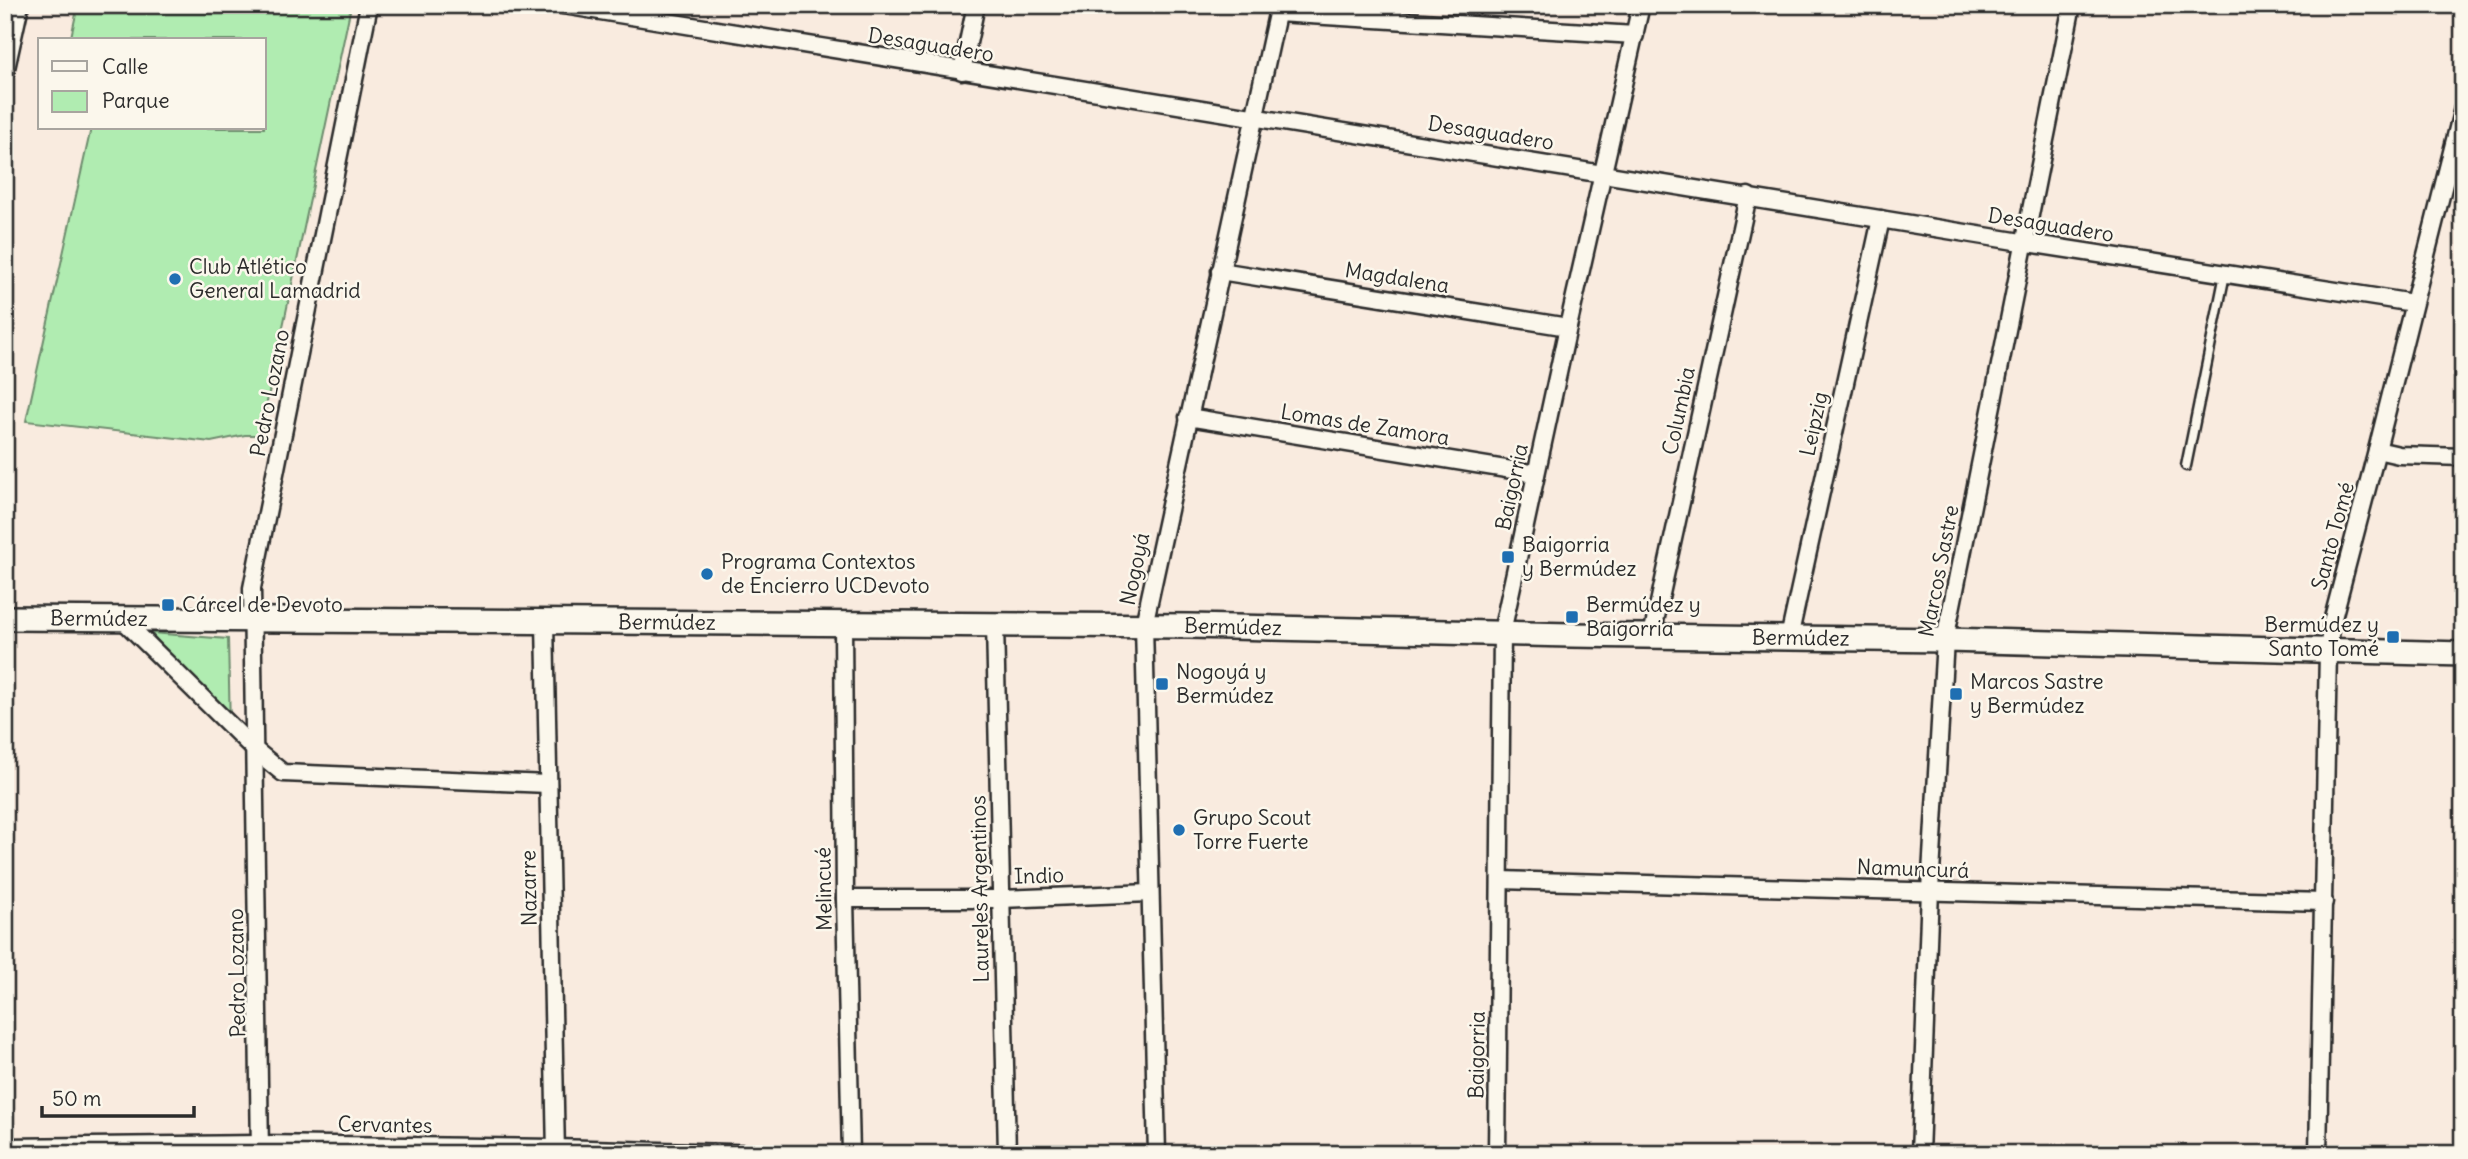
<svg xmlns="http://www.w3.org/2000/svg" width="2468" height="1159" font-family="Delius,sans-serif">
<rect width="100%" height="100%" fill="#f9ebdf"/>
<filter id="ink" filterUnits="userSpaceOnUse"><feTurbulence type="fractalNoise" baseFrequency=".0143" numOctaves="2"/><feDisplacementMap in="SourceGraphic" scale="14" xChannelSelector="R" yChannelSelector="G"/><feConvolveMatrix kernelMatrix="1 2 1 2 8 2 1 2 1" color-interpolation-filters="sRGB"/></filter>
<g filter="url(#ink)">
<g fill="#b0ecb1" stroke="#6e8c6e" stroke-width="2">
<polygon points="78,5 351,6 260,435 245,435 211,442 26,421 91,128 264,128 264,40 82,40 71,37"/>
<polygon points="151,633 228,639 230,727"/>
</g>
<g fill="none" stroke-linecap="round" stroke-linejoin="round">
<defs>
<polyline id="lane" points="2186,466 2225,274"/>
<g id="street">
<polyline points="563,5 2015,241 2413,303"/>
<polyline points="1277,13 1635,35"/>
<polyline points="962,71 976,5"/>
<polyline points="5,73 20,5"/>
<polyline points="1220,271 1568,327"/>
<polyline points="1188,417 1536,474"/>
<polyline points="2377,450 2399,455 2463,457"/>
<polyline points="123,620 255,750 283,773 548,784"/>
<polyline points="545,622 556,1154"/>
<polyline points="843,624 845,899 851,1154"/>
<polyline points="995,624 1007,1154"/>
<polyline points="1652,635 1748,196"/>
<polyline points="1789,638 1881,219"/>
<polyline points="1501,880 2324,902"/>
<polyline points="845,899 1001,899 1150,893"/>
<polyline points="5,1147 260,1144 556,1148 764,1154"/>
<polyline points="260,1154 252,588 369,5"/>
<polyline points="1157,1154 1144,625 1279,5"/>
<polyline points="1497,1154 1502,632 1568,327 1641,5"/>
<polyline points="1920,1154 1930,890 1945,640 2072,5"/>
<polyline points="2318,1154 2328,651 2332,622 2377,450 2463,108"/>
</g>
<g id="secondary">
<path id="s1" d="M5,618L1190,626L1571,635L1945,640L2463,654"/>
</g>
</defs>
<use href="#lane" stroke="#2b2b2b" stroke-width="13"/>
<use href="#street" stroke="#2b2b2b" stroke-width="21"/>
<use href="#secondary" stroke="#2b2b2b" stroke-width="28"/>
<use href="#lane" stroke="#fbf7ec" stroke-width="8"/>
<use href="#street" stroke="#fbf7ec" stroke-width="16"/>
<use href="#secondary" stroke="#fbf7ec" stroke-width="23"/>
</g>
</g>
<g fill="#1f6fb2" stroke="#fbf7ec" stroke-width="2.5">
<circle cx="175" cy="279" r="7"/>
<rect x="1501" y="550" width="14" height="14" rx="3.5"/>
<circle cx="707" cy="574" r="7"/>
<rect x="161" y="598" width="14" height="14" rx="3.5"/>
<rect x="1565" y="610" width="14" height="14" rx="3.5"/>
<rect x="2386" y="630" width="14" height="14" rx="3.5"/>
<rect x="1155" y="677" width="14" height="14" rx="3.5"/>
<rect x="1949" y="687" width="14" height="14" rx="3.5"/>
<circle cx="1179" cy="830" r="7"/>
</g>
<g text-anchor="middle" stroke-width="5" stroke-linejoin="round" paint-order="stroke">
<g font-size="21" fill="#2b2b2b" stroke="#fbf7ec">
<text transform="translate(931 45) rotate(9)" y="7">Desaguadero</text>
<text transform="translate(1491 133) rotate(9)" y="7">Desaguadero</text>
<text transform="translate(2051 225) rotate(9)" y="7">Desaguadero</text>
<text transform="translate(1397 278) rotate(9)" y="7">Magdalena</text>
<text transform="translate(270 393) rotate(-79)" y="7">Pedro Lozano</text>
<text transform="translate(1679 411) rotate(-78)" y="7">Columbia</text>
<text transform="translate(1814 424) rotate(-78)" y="7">Leipzig</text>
<text transform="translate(1365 425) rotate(9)" y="7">Lomas de Zamora</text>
<text transform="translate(1512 487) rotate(-78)" y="7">Baigorria</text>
<text transform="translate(2333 536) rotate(-75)" y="7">Santo Tomé</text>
<text transform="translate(1135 569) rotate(-78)" y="7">Nogoyá</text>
<text transform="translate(1939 571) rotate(-79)" y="7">Marcos Sastre</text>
<text dy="7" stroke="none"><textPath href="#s1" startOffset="94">Bermúdez</textPath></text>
<text dy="7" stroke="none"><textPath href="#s1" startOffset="662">Bermúdez</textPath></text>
<text dy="7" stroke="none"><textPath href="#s1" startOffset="1228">Bermúdez</textPath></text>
<text dy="7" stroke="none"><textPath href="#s1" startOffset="1796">Bermúdez</textPath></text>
<text transform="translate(1913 869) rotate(2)" y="7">Namuncurá</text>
<text transform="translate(1039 876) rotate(-2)" y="7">Indio</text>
<text transform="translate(529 888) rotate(-91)" y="7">Nazarre</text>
<text transform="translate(824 889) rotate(-91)" y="7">Melincué</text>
<text transform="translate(980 889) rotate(-91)" y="7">Laureles Argentinos</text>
<text transform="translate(237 973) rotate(-91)" y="7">Pedro Lozano</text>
<text transform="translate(1477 1055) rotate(-89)" y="7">Baigorria</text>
<text transform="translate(385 1125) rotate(1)" y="7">Cervantes</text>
</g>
<g font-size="21" fill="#2b2b2b" stroke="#fbf7ec" text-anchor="start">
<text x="189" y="274">Club Atlético<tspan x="189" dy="24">General Lamadrid</tspan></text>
<text x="1522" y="552">Baigorria<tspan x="1522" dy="24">y Bermúdez</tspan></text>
<text x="721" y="569">Programa Contextos<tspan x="721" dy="24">de Encierro UCDevoto</tspan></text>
<text x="182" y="612">Cárcel de Devoto</text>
<text x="1586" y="612">Bermúdez y<tspan x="1586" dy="24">Baigorria</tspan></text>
<text x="2379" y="632" text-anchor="end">Bermúdez y<tspan x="2379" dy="24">Santo Tomé</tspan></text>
<text x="1176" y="679">Nogoyá y<tspan x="1176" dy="24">Bermúdez</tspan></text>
<text x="1970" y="689">Marcos Sastre<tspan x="1970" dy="24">y Bermúdez</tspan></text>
<text x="1193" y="825">Grupo Scout<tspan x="1193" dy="24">Torre Fuerte</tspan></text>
</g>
</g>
<rect width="2468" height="1159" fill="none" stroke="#fbf7ec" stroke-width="28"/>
<rect x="14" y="14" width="2440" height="1131" fill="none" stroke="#2b2b2b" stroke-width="2.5" filter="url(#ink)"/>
<rect x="38" y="38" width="228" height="91" fill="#fbf7ec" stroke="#a8a59f" stroke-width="2"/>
<rect x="52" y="61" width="35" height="10" fill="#fbf7ec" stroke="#a8a59f" stroke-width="2"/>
<text x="102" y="74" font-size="21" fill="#2b2b2b">Calle</text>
<rect x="52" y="91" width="35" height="21" fill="#b0ecb1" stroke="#a8a59f" stroke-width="2"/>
<text x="102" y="108" font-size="21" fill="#2b2b2b">Parque</text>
<path d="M42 1106v10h152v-10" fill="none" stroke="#2b2b2b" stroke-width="3.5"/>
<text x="52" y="1106" font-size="21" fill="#2b2b2b" stroke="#fbf7ec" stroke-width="5" paint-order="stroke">50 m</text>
</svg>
